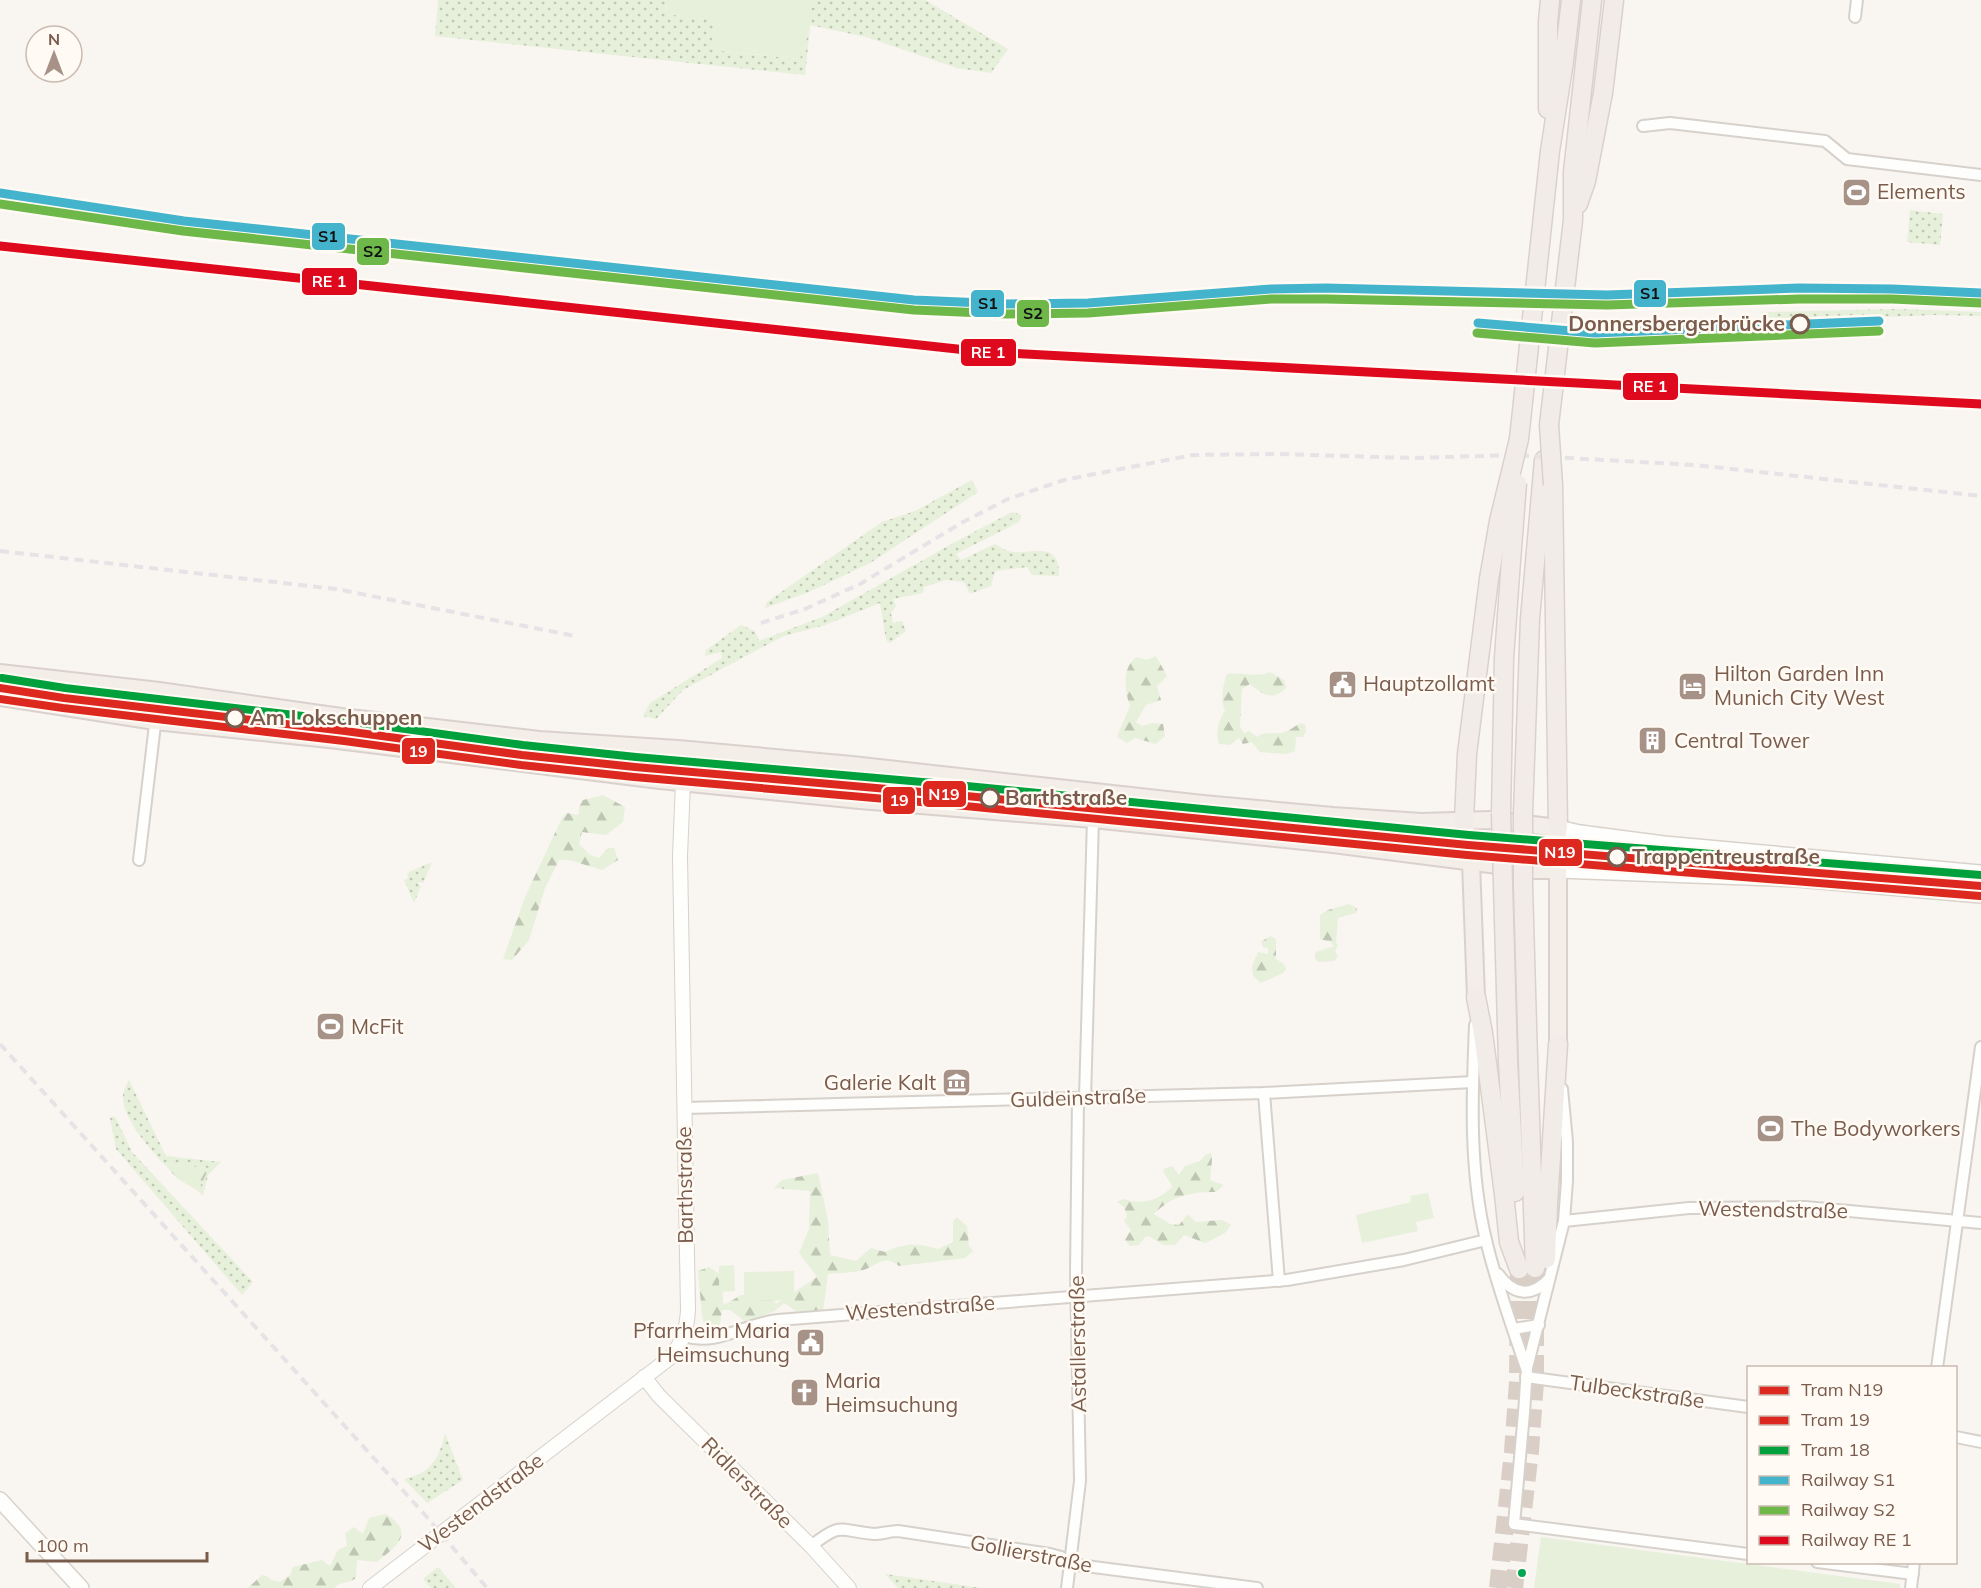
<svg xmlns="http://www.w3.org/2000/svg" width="1981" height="1588" font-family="Mulish,sans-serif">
<defs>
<pattern id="grass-dots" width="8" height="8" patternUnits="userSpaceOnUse" patternTransform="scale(1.5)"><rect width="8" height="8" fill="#e7f0db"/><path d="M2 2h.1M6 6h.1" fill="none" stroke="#c0c6b4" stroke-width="1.8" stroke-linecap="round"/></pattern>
<pattern id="forest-firs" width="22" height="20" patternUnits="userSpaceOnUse" patternTransform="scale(1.5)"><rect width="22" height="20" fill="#e7f0db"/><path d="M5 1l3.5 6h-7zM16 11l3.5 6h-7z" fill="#c0c6b4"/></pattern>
</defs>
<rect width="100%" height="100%" fill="#f9f5f0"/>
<g fill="url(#grass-dots)">
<polygon points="438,0 667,0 666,14 715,20 712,50 799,59 810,28 805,75 435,36"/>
<polygon points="810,0 925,0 1008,49 991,73 957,68 866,37 810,25"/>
<polygon points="1910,210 1943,214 1940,245 1907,242"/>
<polygon points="1897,309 1981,312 1981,316 1937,315 1761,321 1761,312"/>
<polygon points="972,480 978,492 870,563 809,592 765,608 767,602 882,522 915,511"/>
<path d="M1012,512L1022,515L1019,522L956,554L961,560L995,544C999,546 1004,550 1008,551C1029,557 1060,537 1059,576L1032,575L1027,567L995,571L991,586L970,594L964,582L946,580L924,587L923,593L893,599L896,606L891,613L893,623L902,621L906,631L890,643L886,640L880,603L825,625L784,636L742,658L683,690L656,719L643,716L650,703L722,658L721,652L705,656L706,650L741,625L755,631L759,641L822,617L955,542Z"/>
<polygon points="432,862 423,883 419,882 418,885 421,886 414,903 404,880 408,878 407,873"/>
<path d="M129,1080L166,1156L221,1162L208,1175L203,1196L198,1191L208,1168L164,1164C149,1148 121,1117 123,1094C124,1089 127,1084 129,1080Z"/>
<polygon points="115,1116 132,1152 253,1282 242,1295 116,1149 110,1118"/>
<path d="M445,1433L463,1480L427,1503L404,1479C431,1473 439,1459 445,1433Z"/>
<polygon points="438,1567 456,1588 431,1588 423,1579"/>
<polygon points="885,1574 981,1588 898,1588"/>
</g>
<g fill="url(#forest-firs)">
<path d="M1156,656L1167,676L1157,686L1161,700L1146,705L1136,722L1142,726L1153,723L1163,724L1165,736L1156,744L1135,738L1127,743L1117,737L1130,706C1125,691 1121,667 1137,657L1146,660Z"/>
<path d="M1270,672L1284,680L1286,688C1272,702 1262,694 1250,684L1242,689L1240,727L1244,733L1249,731L1257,737C1265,731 1273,734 1282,733C1290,731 1294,726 1301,723L1305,725L1306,731L1303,737H1296L1295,751L1286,754L1260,752L1252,742L1243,744L1239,738L1230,745L1219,744C1215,732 1219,721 1225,710C1220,701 1223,684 1227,674C1242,672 1256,678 1270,672Z"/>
<polygon points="603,795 625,807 623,822 606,835 582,832 579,844 590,855 599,858 608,848 614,848 618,860 602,870 569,860 559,860 545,888 529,940 512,960 503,959 525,897 562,818 567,813 577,815 579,814 579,807 583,800"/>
<polygon points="1349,904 1357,908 1356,913 1338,918 1336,943 1338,945 1335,951 1338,957 1334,961 1318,962 1315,958 1316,952 1334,946 1331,942 1320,939 1320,915 1328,910"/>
<polygon points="1270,936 1276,939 1276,959 1284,964 1286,969 1283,973 1261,983 1253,976 1252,966 1258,952 1268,954 1268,948 1263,947 1261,942"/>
<path d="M1211,1153L1212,1160L1210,1180L1224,1185L1216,1192C1191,1192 1173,1195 1154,1214L1170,1224L1179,1225L1188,1214L1195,1222L1222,1220L1231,1225L1225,1233L1205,1243L1184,1235L1175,1245H1163L1149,1236L1145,1237L1139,1245L1130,1246L1125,1240L1131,1230L1124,1221L1127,1216L1124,1207L1117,1202L1123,1199C1143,1205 1157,1201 1172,1187C1170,1180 1165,1177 1163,1169L1172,1166L1179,1175L1185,1166L1200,1161L1205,1155Z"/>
<polygon points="164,1164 209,1168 198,1191 178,1179"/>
<path d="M818,1173L828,1220L830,1255L856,1261L871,1248L885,1252C904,1243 918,1243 938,1249L953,1242V1221L957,1217L967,1226L969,1246L973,1251L965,1258L899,1266C883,1253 876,1267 863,1270C852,1273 839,1273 828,1274L823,1311H796L784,1303L775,1311L746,1322L730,1310H722L719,1331H706L702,1315L698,1271L709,1267L722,1276L723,1303L726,1304L741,1295H771L776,1304L817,1277L799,1253L809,1229L810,1191L774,1188L782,1180Z"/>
<path d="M386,1514C416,1533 397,1546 377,1562L357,1560L356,1578C349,1584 340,1581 334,1588H248L262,1575L267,1576L271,1580L280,1582L290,1575L293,1567L322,1560L330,1566L338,1550L347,1546L345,1533L354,1527L363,1534L369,1518Z"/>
</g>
<g fill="#e7f0db">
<polygon points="667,0 810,0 810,28 800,59 711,50 714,20 666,14"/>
<polygon points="1428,1193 1434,1218 1416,1222 1418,1231 1362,1243 1356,1215 1411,1202 1410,1196"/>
<polygon points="734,1265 735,1291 719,1292 719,1266"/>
<polygon points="794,1271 794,1300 744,1301 744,1272"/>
<polygon points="1541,1537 1900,1584 1900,1588 1534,1588"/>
</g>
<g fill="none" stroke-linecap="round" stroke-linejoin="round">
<g stroke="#d9cfc7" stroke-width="18" stroke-dasharray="18 9" stroke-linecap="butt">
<polyline points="1498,1588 1513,1452 1518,1382 1519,1269"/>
<polyline points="1514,1588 1530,1451 1535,1382 1535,1268"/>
</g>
<defs>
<g id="minor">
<polyline points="1855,17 1857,0"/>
<polyline points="1643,126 1670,123 1825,141 1847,159 1981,175"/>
<polyline points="139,860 159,691"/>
<path d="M1475,1025C1472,1096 1469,1170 1486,1240C1496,1283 1512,1326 1526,1368"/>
<polyline points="1562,1089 1567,1142 1567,1181 1564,1221 1527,1368 1524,1413 1514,1524 1748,1554"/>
<polyline points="1264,1093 1279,1281"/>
<polyline points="1085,1098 1093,819"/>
<polyline points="684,1108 1264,1093 1473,1082"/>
<polyline points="1564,1221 1689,1208 1805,1207 1981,1223"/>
<path d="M1498,1274C1513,1295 1531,1298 1549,1279"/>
<polyline points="1513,1329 1539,1325"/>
<path d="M685,1336C716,1347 746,1323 778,1320L1287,1280L1404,1260L1486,1240"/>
<polyline points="1937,1368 1981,1047"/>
<polyline points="1526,1377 1748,1407"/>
<polyline points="1956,1437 1981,1442"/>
<path d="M811,1546C843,1521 838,1531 874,1534C882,1534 890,1531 898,1531L1050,1554L1061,1557L1070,1564L1257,1588"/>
<polyline points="1817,1562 1913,1574"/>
<polyline points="1067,1588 1080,1481 1076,1274 1078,1098"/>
<polyline points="1911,1588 1914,1562"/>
</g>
<g id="tertiary">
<polyline points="644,1377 659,1396 811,1546 849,1588"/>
<path d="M370,1588L671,1357C683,1341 687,1329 688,1310L680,856L683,782L687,765L692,760L714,757"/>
</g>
<g id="secondary">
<polyline points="1558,828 1580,833 1664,844 1981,873"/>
<polyline points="1558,870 1797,879 1981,895"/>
<polyline points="0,1500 81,1588"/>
</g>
<g id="primary">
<polyline points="0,673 159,691 341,717 539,740 678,749 852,765 1203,804 1333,816 1421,822 1491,820 1558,828 1558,1044"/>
<polyline points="0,697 155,721 329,739 660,780 860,800 1093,819 1333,844 1536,870 1558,870"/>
<polyline points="1464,821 1471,862 1476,997"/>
</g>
<g id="trunk">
<polyline points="1548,109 1548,22 1550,0"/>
<polyline points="1578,204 1586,181 1603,93 1614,0"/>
<polyline points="1549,425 1573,220 1573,172 1592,0"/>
<polyline points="1519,439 1550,151 1564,61 1571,0"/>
<polyline points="1553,485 1558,828"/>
<polyline points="1501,813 1504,658 1510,574"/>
<polyline points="1523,814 1530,619 1544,460"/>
<polyline points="1464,821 1467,754 1489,579"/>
<polyline points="1476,997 1483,1033 1504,1194 1509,1242 1519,1269"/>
<polyline points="1528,1060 1535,1268"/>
<polyline points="1508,1062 1515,1192"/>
<polyline points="1546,1259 1548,1204 1558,1044"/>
</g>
</defs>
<use href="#minor" stroke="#d7d1cb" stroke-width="14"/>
<use href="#tertiary" stroke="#d7d1cb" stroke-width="16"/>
<use href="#secondary" stroke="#d9d2cb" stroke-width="18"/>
<use href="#primary" stroke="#dad1cc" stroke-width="20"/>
<use href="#trunk" stroke="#dad1cc" stroke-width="21"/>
<use href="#minor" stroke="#fefefd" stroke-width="10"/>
<use href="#tertiary" stroke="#fefefd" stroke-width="14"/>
<use href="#secondary" stroke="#fefefd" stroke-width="15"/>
<use href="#primary" stroke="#f3eee8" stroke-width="16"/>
<use href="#trunk" stroke="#f2ece8" stroke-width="18"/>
<g stroke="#e6e3e7" stroke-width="4" stroke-dasharray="9 6" stroke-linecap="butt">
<polyline points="0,551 336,589 575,636"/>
<polyline points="761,623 805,609 860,584 963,522 1008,499 1064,480 1193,455 1277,454 1414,458 1514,455 1695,465 1981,496"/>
<polyline points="0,1044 426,1516 487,1588"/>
</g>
<defs>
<g id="trunk-bridge">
<polyline points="1549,425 1553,485"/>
<polyline points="1510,574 1517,483"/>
<polyline points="1489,579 1499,521 1519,439"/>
<polyline points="1501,813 1508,1062"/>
<polyline points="1523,814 1523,885 1528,1060"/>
</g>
</defs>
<use href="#trunk-bridge" stroke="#dad1cc" stroke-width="21" stroke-linecap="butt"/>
<use href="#trunk-bridge" stroke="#f2ece8" stroke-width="18"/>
<defs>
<g id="rail-1">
<polyline points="0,193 184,221 914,300 1007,304 1088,303 1271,289 1326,288 1607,295 1799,288 1892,289 1981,293"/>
<polyline points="1478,323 1595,333 1879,321"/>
</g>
<g id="rail-2">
<polyline points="0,204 183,231 914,310 1007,314 1088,313 1271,299 1326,299 1607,305 1799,299 1892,299 1981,303"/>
<polyline points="1477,333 1595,343 1879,331"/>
</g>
<polyline id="rail-3" points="0,246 985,352 1981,404"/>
</defs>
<use href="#rail-1" stroke="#fffaf3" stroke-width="14"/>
<use href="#rail-2" stroke="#fffaf3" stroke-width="14"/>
<use href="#rail-3" stroke="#fffaf3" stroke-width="14"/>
<use href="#rail-1" stroke="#44b4cc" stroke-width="9"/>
<use href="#rail-2" stroke="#6db848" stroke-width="9"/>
<use href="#rail-3" stroke="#df091d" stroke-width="9"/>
<defs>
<polyline id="tram-1" points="0,688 64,698 345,731 522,755 635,767 956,795 1468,845 1981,886"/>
<polyline id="tram-2" points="0,699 63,708 344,741 521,765 634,777 955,805 1467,855 1980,896"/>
<polyline id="tram-3" points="2,678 65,688 346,721 523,745 636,757 957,785 1469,835 1981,875"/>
</defs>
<use href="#tram-1" stroke="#fffaf3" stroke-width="12"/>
<use href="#tram-2" stroke="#fffaf3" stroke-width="12"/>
<use href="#tram-3" stroke="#fffaf3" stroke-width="12"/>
<use href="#tram-1" stroke="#dc281e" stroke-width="8"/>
<use href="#tram-2" stroke="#dc281e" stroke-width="8"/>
<use href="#tram-3" stroke="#00a03c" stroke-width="8"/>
</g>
<defs>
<symbol id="stadium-square" viewBox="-11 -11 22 22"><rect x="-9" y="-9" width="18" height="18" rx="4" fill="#a69286" stroke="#fffaf3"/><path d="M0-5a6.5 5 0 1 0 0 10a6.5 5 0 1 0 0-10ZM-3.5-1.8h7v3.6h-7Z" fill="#fff"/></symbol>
<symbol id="civic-square" viewBox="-11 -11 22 22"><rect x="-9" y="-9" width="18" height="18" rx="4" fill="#a69286" stroke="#fffaf3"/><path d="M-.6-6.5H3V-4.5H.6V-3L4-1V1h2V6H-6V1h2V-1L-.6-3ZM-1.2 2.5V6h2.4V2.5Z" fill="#fff"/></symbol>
<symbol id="hotel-square" viewBox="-11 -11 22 22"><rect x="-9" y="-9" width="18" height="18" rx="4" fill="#a69286" stroke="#fffaf3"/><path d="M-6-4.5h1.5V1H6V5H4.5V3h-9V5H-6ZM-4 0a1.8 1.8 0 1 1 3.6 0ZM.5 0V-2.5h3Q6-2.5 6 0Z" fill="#fff"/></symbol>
<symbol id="building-square" viewBox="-11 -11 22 22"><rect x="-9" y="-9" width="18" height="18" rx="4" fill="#a69286" stroke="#fffaf3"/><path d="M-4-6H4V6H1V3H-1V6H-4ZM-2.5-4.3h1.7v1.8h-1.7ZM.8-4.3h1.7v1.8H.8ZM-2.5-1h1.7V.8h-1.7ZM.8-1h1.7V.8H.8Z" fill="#fff"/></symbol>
<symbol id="museum-square" viewBox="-11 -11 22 22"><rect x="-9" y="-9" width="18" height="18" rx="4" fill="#a69286" stroke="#fffaf3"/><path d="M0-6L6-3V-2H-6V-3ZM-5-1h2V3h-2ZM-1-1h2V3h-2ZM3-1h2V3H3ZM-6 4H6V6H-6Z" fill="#fff"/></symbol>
<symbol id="church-square" viewBox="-11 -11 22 22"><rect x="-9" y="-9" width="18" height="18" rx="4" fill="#a69286" stroke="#fffaf3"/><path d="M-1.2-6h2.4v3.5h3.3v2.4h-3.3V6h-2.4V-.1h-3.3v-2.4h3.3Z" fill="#fff"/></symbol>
</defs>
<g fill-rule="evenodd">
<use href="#stadium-square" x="1840" y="176" width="33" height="33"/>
<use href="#civic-square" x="1326" y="668" width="33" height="33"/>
<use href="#hotel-square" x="1676" y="670" width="33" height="33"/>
<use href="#building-square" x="1636" y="724" width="33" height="33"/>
<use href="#stadium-square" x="314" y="1010" width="33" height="33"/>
<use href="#museum-square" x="940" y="1066" width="33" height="33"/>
<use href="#stadium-square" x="1754" y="1112" width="33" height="33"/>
<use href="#civic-square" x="794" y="1326" width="33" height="33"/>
<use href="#church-square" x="788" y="1376" width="33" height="33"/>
</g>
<g fill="#fffaf3" stroke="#7a5c4d" stroke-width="3">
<circle cx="1800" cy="324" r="9"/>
<circle cx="235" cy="718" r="9"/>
<circle cx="990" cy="798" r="9"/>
<circle cx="1617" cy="857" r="9"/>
</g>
<circle fill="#00a651" stroke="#fffaf3" stroke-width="2" cx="1522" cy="1573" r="5"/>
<g text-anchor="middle" stroke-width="5" stroke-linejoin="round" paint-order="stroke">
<g font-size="21" fill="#7a5c4d" stroke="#fffaf3" text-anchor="start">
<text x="1877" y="199">Elements</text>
<text x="1714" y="681">Hilton Garden Inn<tspan x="1714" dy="24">Munich City West</tspan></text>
<text x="1363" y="691">Hauptzollamt</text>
<text x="1674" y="748">Central Tower</text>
<text x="351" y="1034">McFit</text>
<text x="936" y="1090" text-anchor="end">Galerie Kalt</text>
<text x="1791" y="1136">The Bodyworkers</text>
<text x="790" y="1338" text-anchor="end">Pfarrheim Maria<tspan x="790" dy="24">Heimsuchung</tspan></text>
<text x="825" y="1388">Maria<tspan x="825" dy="24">Heimsuchung</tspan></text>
</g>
<g font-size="21" font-weight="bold" fill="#7a5c4d" stroke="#fffaf3" text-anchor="start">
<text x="1785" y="331" text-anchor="end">Donnersbergerbrücke</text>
<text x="250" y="725">Am Lokschuppen</text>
<text x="1005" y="805">Barthstraße</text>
<text x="1632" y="864">Trappentreustraße</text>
</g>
<g font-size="21" fill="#7a5c4d" stroke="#fffaf3">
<text transform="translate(1078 1098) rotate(-2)" y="7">Guldeinstraße</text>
<text transform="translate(685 1185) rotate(-91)" y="7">Barthstraße</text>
<text transform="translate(1773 1210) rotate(1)" y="7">Westendstraße</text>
<text transform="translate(920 1308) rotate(-4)" y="7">Westendstraße</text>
<text transform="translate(1078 1344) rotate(-91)" y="7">Astallerstraße</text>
<text transform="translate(1637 1392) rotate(8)" y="7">Tulbeckstraße</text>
<text transform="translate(747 1483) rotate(45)" y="7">Ridlerstraße</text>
<text transform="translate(481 1503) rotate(-37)" y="7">Westendstraße</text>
<text transform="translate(1031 1554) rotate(11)" y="7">Gollierstraße</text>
</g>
</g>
<g stroke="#fffaf3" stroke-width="2">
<rect x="311" y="222" width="35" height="29" rx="6" fill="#44b4cc"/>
<rect x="356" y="237" width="34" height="29" rx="6" fill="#6db848"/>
<rect x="301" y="267" width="57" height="29" rx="6" fill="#df091d"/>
<rect x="1633" y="279" width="34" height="29" rx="6" fill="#44b4cc"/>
<rect x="970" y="289" width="35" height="29" rx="6" fill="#44b4cc"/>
<rect x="1016" y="299" width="34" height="29" rx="6" fill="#6db848"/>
<rect x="960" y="338" width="57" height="29" rx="6" fill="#df091d"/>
<rect x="1622" y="372" width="57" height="29" rx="6" fill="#df091d"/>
<rect x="401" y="737" width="35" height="28" rx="6" fill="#dc281e"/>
<rect x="922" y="780" width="45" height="28" rx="6" fill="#dc281e"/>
<rect x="882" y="786" width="34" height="29" rx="6" fill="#dc281e"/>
<rect x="1538" y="838" width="45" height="29" rx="6" fill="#dc281e"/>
</g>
<g font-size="16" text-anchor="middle" font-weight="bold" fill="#fff">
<text x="329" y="287">RE 1</text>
<text x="988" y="358">RE 1</text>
<text x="1650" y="392">RE 1</text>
<text x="418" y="757">19</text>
<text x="944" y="800">N19</text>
<text x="899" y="806">19</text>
<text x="1560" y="858">N19</text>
</g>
<g font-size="16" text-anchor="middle" font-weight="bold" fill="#111">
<text x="328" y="242">S1</text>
<text x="373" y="257">S2</text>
<text x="1650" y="299">S1</text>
<text x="988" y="309">S1</text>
<text x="1033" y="319">S2</text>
</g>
<rect x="1747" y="1366" width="210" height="198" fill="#fffaf3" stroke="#cabbb1" stroke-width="1.5"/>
<rect x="1759" y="1386" width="30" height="9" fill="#dc281e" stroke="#cabbb1" stroke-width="1.5"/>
<text x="1801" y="1396" font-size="18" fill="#7a5c4d">Tram N19</text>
<rect x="1759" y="1416" width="30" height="9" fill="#dc281e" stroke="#cabbb1" stroke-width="1.5"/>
<text x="1801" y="1426" font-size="18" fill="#7a5c4d">Tram 19</text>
<rect x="1759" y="1446" width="30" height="9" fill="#00a03c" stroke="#cabbb1" stroke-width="1.5"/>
<text x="1801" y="1456" font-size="18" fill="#7a5c4d">Tram 18</text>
<rect x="1759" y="1476" width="30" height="9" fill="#44b4cc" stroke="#cabbb1" stroke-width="1.5"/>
<text x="1801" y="1486" font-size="18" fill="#7a5c4d">Railway S1</text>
<rect x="1759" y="1506" width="30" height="9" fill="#6db848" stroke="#cabbb1" stroke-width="1.5"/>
<text x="1801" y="1516" font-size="18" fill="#7a5c4d">Railway S2</text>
<rect x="1759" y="1536" width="30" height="9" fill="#df091d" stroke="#cabbb1" stroke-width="1.5"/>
<text x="1801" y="1546" font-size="18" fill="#7a5c4d">Railway RE 1</text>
<g transform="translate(54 54)"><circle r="28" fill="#fffaf3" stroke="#cabbb1" stroke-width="1.5"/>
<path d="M0-4.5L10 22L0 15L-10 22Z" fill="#a69286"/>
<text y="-9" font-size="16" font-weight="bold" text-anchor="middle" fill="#7a5c4d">N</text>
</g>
<path d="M27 1552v9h180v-9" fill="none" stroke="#7a5c4d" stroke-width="3"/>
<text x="36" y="1552" font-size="18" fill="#7a5c4d" stroke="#fffaf3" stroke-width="4.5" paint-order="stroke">100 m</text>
</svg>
